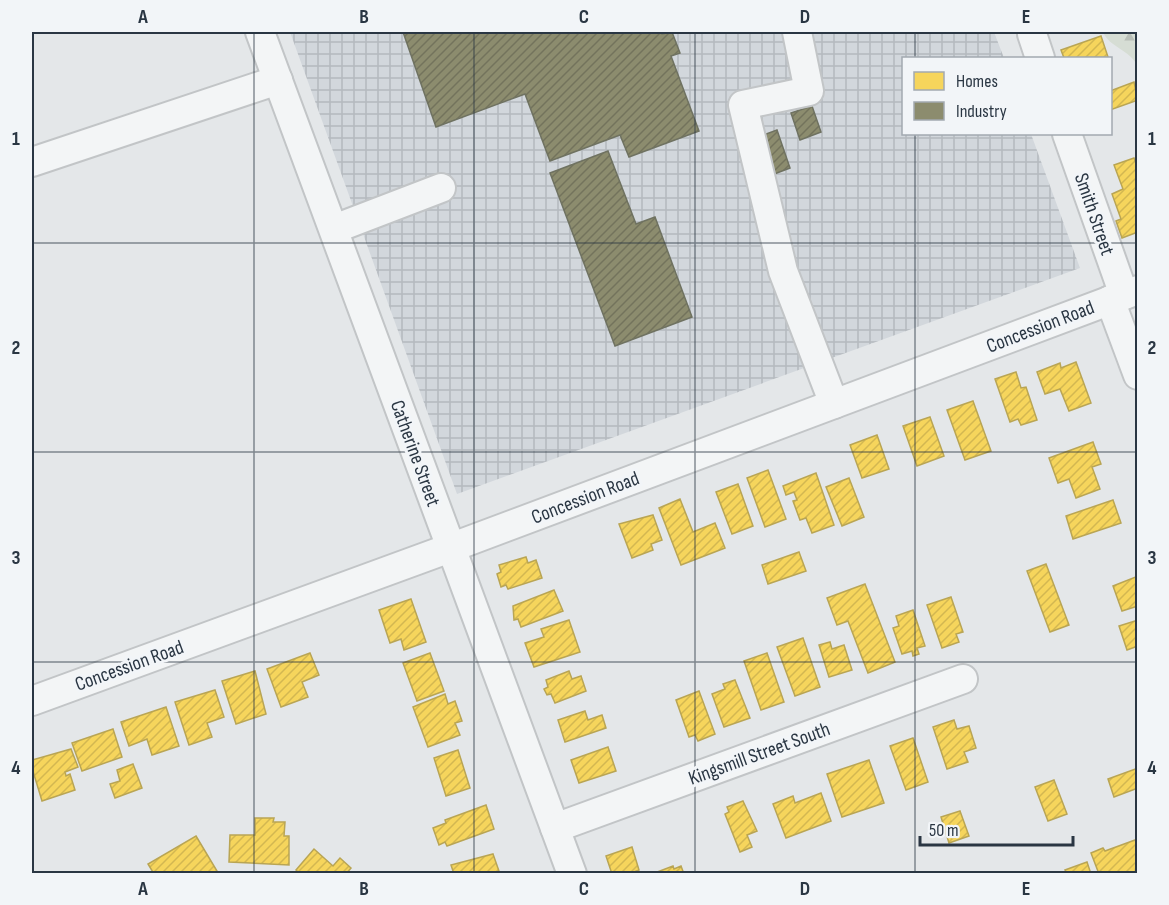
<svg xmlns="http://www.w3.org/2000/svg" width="1169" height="905" font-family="'Sofia Sans Condensed',sans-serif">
<defs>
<pattern id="industrial-grid" width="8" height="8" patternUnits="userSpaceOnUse" patternTransform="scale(1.5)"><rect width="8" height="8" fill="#d2d7dc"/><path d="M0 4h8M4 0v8" fill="none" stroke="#b4b9be"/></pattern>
<pattern id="forest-firs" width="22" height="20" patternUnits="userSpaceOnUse" patternTransform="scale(1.5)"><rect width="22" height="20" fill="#d6ddd4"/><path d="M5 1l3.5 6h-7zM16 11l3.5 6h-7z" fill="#b8beb7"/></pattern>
<pattern id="homes-hatch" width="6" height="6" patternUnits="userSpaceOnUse" patternTransform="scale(1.5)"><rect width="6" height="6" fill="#f6d55c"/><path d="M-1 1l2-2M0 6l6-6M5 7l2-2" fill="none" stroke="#d3b751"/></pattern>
<pattern id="industry-hatch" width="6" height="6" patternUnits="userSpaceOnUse" patternTransform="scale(1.5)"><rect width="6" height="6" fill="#8c8c6e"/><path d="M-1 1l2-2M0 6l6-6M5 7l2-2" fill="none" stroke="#73735c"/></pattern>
</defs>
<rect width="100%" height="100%" fill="#e4e7e9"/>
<polygon fill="url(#industrial-grid)" points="290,32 994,32 1004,58 904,58 904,134 1031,134 1080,268 457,494"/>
<path fill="url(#forest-firs)" d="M1103,32H1137V65C1130,50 1109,47 1103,32Z"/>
<g fill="url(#homes-hatch)" stroke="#b9a554" stroke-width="1.5">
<polygon points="1101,36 1108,57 1064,58 1061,50"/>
<polygon points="1134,82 1138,100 1110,110 1110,91"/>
<polygon points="1134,158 1138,169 1138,232 1122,238 1116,221 1121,219 1112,194 1123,189 1114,165"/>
<polygon points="1076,362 1091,403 1069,411 1060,389 1045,394 1037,372 1060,363 1061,368"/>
<polygon points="1016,372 1021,388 1026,387 1037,420 1021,425 1018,419 1010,422 995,379"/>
<polygon points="973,401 991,451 965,460 947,410"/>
<polygon points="930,417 944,456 917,466 903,426"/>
<polygon points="877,435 889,469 862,478 850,445"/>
<polygon points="1093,442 1101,464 1092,467 1100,489 1076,498 1069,479 1058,483 1049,458"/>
<polygon points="768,470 786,519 765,527 747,478"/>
<polygon points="816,473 834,525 812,533 806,518 800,520 793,501 797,500 794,492 786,495 783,486"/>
<polygon points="849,478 864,517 842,526 826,487"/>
<polygon points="738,484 753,526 732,534 716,492"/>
<polygon points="680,499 693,532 715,523 725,548 681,565 659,508"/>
<polygon points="1113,500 1121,523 1073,539 1066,516"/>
<polygon points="653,515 662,540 651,544 653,550 632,558 619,524"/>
<polygon points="799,552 806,571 768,584 762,565"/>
<polygon points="526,557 528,563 536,560 542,578 508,589 506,585 501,587 497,574 501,572 499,565"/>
<polygon points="1046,564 1069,625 1050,632 1027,571"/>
<polygon points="1138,576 1138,606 1122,611 1113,586"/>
<polygon points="865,584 895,662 868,673 848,621 837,625 827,598"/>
<polygon points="554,590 563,611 521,627 518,619 514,620 513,606"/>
<polygon points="951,597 963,632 956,634 959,642 942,648 927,605"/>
<polygon points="411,599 426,642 404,650 401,639 390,643 379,610"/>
<polygon points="913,610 925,646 917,648 919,654 913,656 912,651 902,654 893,628 899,626 896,616"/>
<polygon points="569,620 580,652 534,667 525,643 544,637 541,629"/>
<polygon points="1138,620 1138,646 1127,650 1119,626"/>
<polygon points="803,638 820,687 795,696 777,647"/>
<polygon points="830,642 832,649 844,645 852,670 829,677 819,645"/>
<polygon points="310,653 319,675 302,682 308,697 281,707 267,669"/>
<polygon points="430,653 444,691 417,701 403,663"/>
<polygon points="767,653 784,702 761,710 744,661"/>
<polygon points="255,671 266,714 236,724 222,681"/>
<polygon points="569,671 572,679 581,676 586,691 555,703 551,694 547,695 544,689 548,687 546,680"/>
<polygon points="735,680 750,718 724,727 712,694 725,689 723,684"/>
<polygon points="215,690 224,717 207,723 212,737 189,745 175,702"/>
<polygon points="699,691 715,734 698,741 695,735 689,737 676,700"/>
<polygon points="445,694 448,704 455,701 462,721 455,723 460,735 428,747 413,707"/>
<polygon points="166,707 179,746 152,755 147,739 129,746 121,722"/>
<polygon points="585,711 588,720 602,715 606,728 565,742 558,720"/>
<polygon points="954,720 957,729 969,726 976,748 964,752 968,762 947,769 933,727"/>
<polygon points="113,729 122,757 82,771 72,743"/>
<polygon points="913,738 928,782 906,790 890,746"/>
<polygon points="608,747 616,771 579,783 571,760"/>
<polygon points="71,749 78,767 65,772 66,776 70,774 75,790 42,801 32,768 32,760"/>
<polygon points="458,750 470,788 446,796 434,758"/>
<polygon points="869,760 884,803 842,817 827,774"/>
<polygon points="133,764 142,788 115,798 110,784 120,781 117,770"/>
<polygon points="1138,768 1138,788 1114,797 1108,779"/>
<polygon points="1054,780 1067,814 1048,821 1035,787"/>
<polygon points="821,793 831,821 786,838 773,804 793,796 795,803"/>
<polygon points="743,801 757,831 747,835 752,847 740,852 725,814 729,812 727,807"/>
<polygon points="486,805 494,829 447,846 445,842 439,845 433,828 446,823 445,820"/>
<polygon points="960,811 969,836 949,843 941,817"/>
<polygon points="255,818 274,818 273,822 285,822 284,836 289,836 289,865 229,862 230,835 255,835"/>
<polygon points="196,836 217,871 212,874 154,874 148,864"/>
<polygon points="1135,840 1138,847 1135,874 1099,874 1091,853 1103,848 1105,851"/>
<polygon points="632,847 639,870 629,874 612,874 606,856"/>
<polygon points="314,849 333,866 340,858 351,868 346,874 300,874 296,870"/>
<polygon points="493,854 500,874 454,874 451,865"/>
<polygon points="1087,862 1091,874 1067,874 1065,870"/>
<polygon points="673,866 674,869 681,866 684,874 652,874"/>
</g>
<g fill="url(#industry-hatch)" stroke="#6f7261" stroke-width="1.5">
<polygon points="403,32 661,32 662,34 672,32 680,53 671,56 699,131 629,157 620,135 550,161 525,94 436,127"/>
<polygon points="812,106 821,132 800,140 791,113"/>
<polygon points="777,130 790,168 769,176 755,138"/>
<polygon points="608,151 636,224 655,217 692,317 615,346 550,173"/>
</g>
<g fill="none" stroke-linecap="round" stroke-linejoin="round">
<defs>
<g id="minor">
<polyline points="260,32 572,874"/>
<polyline points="797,32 809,91 743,105 783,271 834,404"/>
<polyline points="1032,34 1040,58"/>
<polyline points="1067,134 1124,295"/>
<polyline points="32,162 278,80"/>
<polyline points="334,229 441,188"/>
<polyline points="1110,300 1138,375"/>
<polyline points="32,701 450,548 1138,290"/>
<polyline points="555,828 963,679"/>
</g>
</defs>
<use href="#minor" stroke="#c2c5c7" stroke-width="32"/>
<use href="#minor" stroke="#f3f5f6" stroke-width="28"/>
</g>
<path fill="none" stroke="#2a3643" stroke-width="1.5" stroke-opacity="0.55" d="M254,32V874M474,32V874M695,32V874M915,32V58M915,134V874M32,243H1138M32,452H1138M32,662H1138"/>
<g text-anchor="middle" stroke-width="6" stroke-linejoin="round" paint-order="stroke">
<g font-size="20" fill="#2a3643" stroke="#f2f5f8">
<text transform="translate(1095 214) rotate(71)" y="7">Smith Street</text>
<text transform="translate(1040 326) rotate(-21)" y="7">Concession Road</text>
<text transform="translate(416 453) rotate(70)" y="7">Catherine Street</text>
<text transform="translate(585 497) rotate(-21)" y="7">Concession Road</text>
<text transform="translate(129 665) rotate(-20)" y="7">Concession Road</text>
<text transform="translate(759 753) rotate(-20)" y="7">Kingsmill Street South</text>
</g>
</g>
<rect width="1169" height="905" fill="none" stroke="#f2f5f8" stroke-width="66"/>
<rect x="902" y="57" width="210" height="78" fill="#f2f5f8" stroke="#a2a9b0" stroke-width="1.5"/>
<rect x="914" y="72" width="30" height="18" fill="#f6d55c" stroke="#a2a9b0" stroke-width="1.5"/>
<text x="956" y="87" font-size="18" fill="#2a3643">Homes</text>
<rect x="914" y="102" width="30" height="18" fill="#8c8c6e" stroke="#a2a9b0" stroke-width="1.5"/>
<text x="956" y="117" font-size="18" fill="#2a3643">Industry</text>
<path d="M920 836v9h153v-9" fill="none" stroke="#2a3643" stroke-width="3"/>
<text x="929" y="836" font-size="18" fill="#2a3643" stroke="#f2f5f8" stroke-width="4.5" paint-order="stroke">50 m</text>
<rect x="33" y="33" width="1103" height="839" fill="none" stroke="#2a3643" stroke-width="2"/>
<g font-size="20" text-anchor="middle" font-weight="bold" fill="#2a3643">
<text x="143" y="23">A</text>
<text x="364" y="23">B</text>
<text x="584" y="23">C</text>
<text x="805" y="23">D</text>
<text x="1026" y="23">E</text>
<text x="16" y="145">1</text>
<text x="1152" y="145">1</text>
<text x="16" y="354">2</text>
<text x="1152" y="354">2</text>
<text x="16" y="564">3</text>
<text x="1152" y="564">3</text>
<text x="16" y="774">4</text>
<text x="1152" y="774">4</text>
<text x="143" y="895">A</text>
<text x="364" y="895">B</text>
<text x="584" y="895">C</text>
<text x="805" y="895">D</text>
<text x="1026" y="895">E</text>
</g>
</svg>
